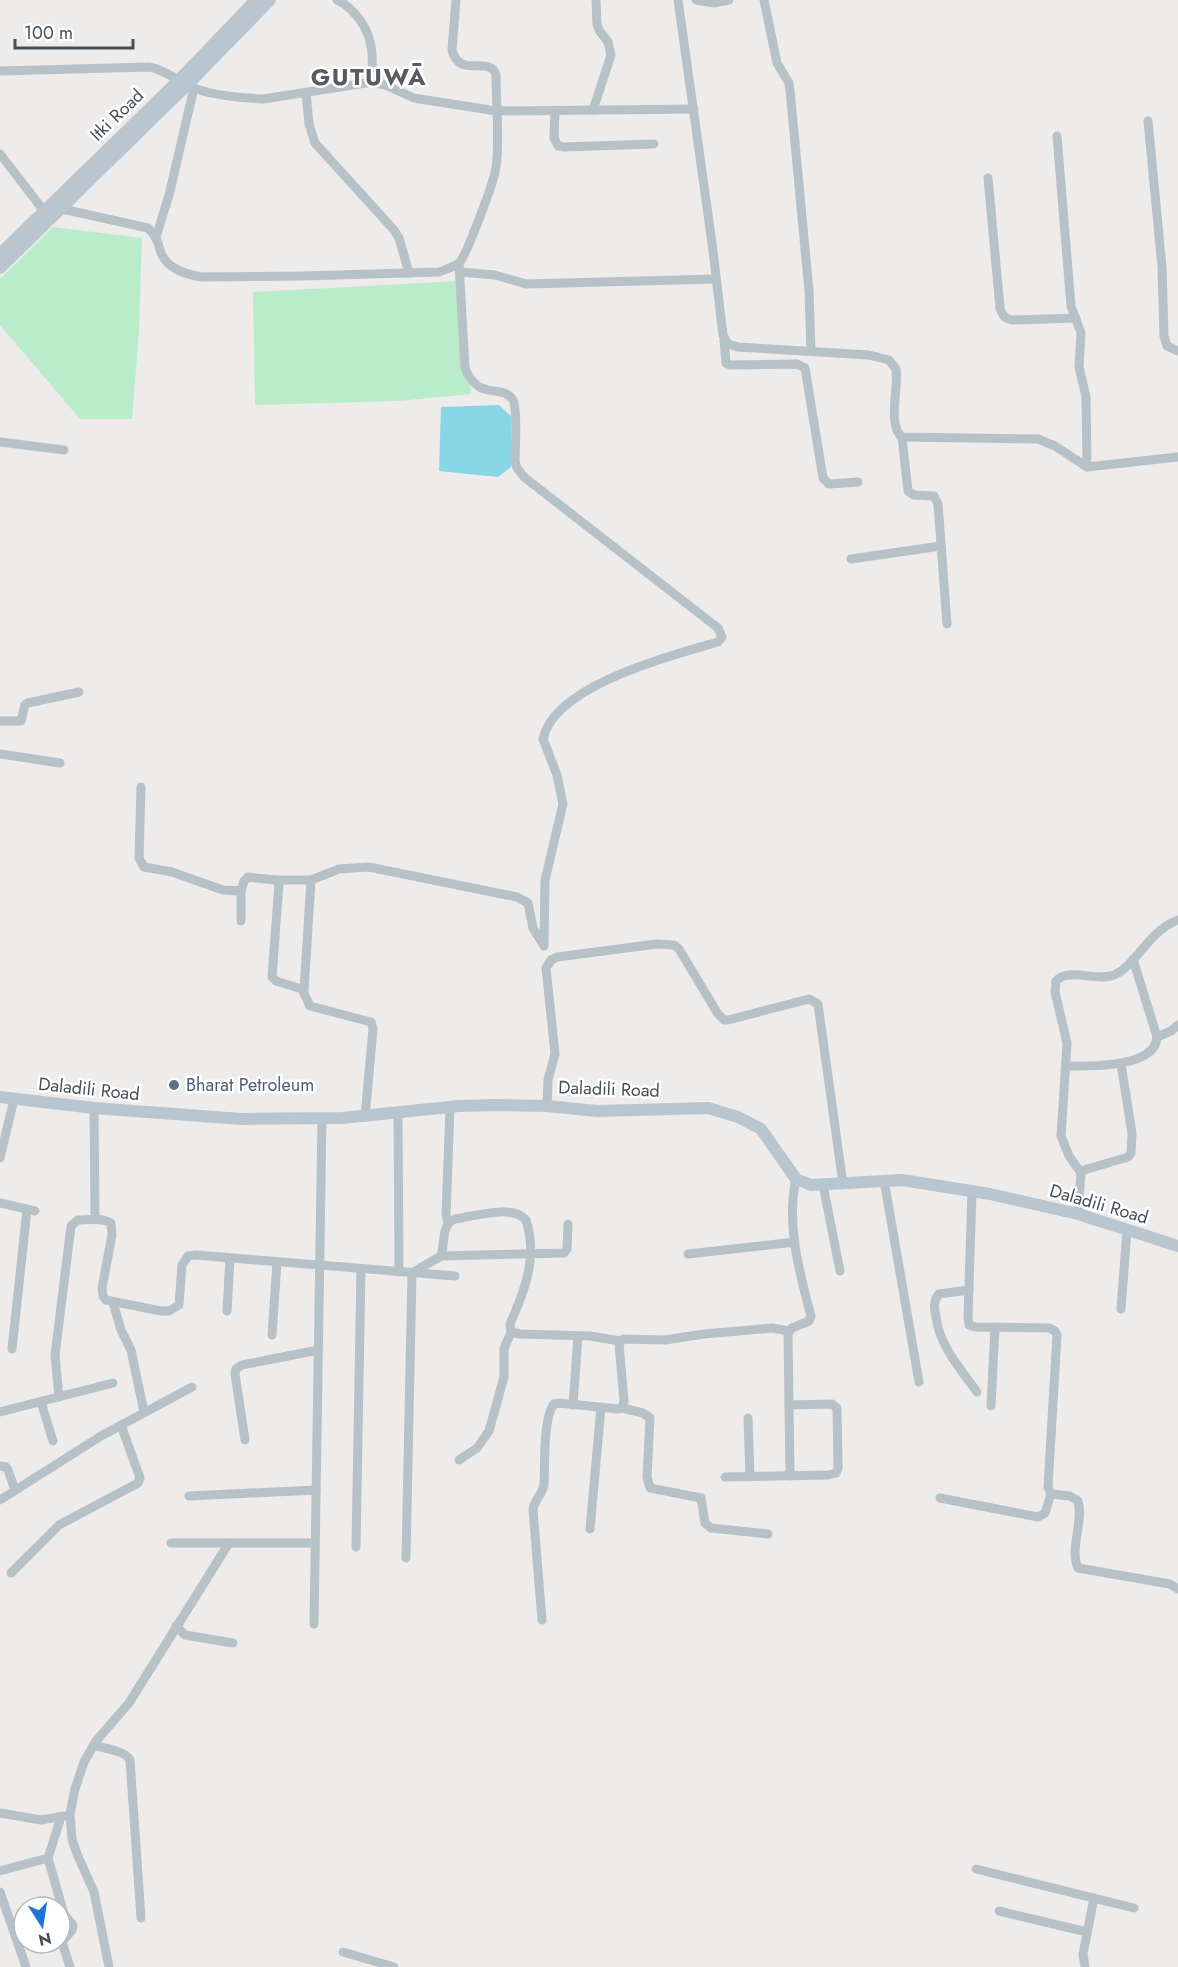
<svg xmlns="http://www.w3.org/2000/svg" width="1178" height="1967" font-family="Jost,sans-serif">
<rect width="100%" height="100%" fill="#eeebeb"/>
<g fill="#baeccb">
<polygon points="53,227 142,238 139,331 132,419 80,419 0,325 0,279"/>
<polygon points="459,281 471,394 398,401 255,405 253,292"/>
</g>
<polygon fill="#88d7e7" points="499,405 511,416 511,467 498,477 439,471 441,407"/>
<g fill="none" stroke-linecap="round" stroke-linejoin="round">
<g stroke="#b7c1c8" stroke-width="9">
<path d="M337,0C345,3 350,8 356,15C374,35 373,56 372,82"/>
<path d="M678,0L712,243L723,335L728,344L738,347L869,355L889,360L896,369C899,387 887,425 902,437L1038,439L1055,446L1087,467L1178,457"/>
<polyline points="696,0 714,3 729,0"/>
<polyline points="764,0 777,63 789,83 790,90 809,291 811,351"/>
<path d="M0,71L149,67C166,70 176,80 192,87C209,95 244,98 263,99L372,82L385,85L414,98L496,111L694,109"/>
<polyline points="306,93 309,124 315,143 394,230 399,238 409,273"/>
<polyline points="555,110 554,138 558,146 564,147 654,144"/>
<polyline points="593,110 611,55 608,42 599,30 597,24 596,0"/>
<polyline points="1148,121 1162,267 1164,336 1167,346 1178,351"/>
<polyline points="1057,136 1071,306 1081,333 1079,367 1086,397 1087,467"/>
<polyline points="0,154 44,211"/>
<path d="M988,178L1000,308C1003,316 1005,319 1013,320L1076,318"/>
<path d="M58,208L148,228C156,235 158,243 161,253C168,269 185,274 201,277L303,276L439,272C446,269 455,267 460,262C467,253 495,180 496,167C500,141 496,103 496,75C489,54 460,80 452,50L456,0"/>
<polyline points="156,237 169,195 194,88"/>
<path d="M459,263L465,368C478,402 503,383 513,400C518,411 515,449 515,462L517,468L524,477L718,628L722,637L718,642C673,655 554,685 543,739L557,775L563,804L545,880L544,946"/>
<polyline points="460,272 495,275 526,284 716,279"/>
<polyline points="724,340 726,363 730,365 797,364 805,368 823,478 829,484 858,482"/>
<polyline points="902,437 908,491 914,495 934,496 938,504 947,624"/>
<polyline points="0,442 64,450"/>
<polyline points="851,559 941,546"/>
<polyline points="0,721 21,721 25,705 28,703 79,692"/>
<polyline points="0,754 60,763"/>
<polyline points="141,787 139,858 144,867 172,872 223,890 241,891 244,881 248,877 275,880 279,883 272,977 276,981 302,989 310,1006 371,1022 373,1029 365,1117"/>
<polyline points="275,880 311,880 339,869 369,867 517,897 528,903 533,928 543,944"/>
<polyline points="241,921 241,891"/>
<polyline points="304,991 311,880"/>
<polyline points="1157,1037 1171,1031 1178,1025"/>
<path d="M1067,1066C1089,1066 1156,1068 1157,1037L1133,959"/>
<polyline points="547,1106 548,1080 555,1054 546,968 551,960 557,957 657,944 674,945 679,949 718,1014 724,1020 728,1020 809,999 818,1004 843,1184"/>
<polyline points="94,1108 95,1219"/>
<polyline points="398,1113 399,1272"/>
<polyline points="0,1158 14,1099"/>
<path d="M1081,1173L1069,1156L1061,1136L1067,1043L1055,992L1056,981C1068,967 1097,982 1114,975C1138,964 1147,932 1178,920"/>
<polyline points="884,1180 919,1382"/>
<polyline points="823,1185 840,1271"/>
<path d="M972,1192L968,1317L969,1325L975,1327L1049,1328L1055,1331L1057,1335L1048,1487L1051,1494L1070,1496L1078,1501C1084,1521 1069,1550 1078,1568L1170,1584L1178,1589"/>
<polyline points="0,1203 35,1211"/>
<polyline points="1078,1214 1081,1173 1084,1170 1128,1157 1131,1153 1132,1133 1121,1064"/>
<polyline points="448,1222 446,1215 450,1108"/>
<polyline points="688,1254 795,1242"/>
<polyline points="441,1256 564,1253 567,1249 568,1224"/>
<path d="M969,1290L939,1294C933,1301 934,1308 936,1317C940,1347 960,1368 977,1392"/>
<polyline points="113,1302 121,1330 131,1350 144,1412"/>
<polyline points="1121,1309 1127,1230"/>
<polyline points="227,1311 230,1258"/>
<polyline points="272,1335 277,1262"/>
<polyline points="12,1349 27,1209"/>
<path d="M59,1397L55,1355L71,1226L78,1220C88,1220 102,1217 111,1223L112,1235L102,1288L103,1296L106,1300L161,1311H169L179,1305L182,1265L188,1256L196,1255L455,1276"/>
<polyline points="41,1402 53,1441"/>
<polyline points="573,1405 578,1336"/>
<polyline points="991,1406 995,1327"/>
<polyline points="622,1408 643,1413 650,1418 647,1477 650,1488 701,1498 705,1523 711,1528 768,1534"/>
<polyline points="0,1412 113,1383"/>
<polyline points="748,1418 750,1477"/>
<polyline points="245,1440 235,1374 236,1369 242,1365 318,1350"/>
<polyline points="459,1460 477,1448 489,1431 504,1377 504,1349 511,1332"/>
<polyline points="0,1466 6,1467 8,1470 15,1490"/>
<path d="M790,1476L788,1333L792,1328L809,1321L811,1316C799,1271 786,1224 796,1179"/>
<polyline points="725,1477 828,1475 836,1473 838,1468 837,1408 832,1404 789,1405"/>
<polyline points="189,1496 316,1490"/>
<polyline points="940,1498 1038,1517 1045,1513 1051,1494"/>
<polyline points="0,1500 101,1436 192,1387"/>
<polyline points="590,1529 601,1407"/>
<polyline points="171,1543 315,1543"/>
<polyline points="356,1547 361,1269"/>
<path d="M406,1558L412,1273L441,1256C445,1244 441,1224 455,1219C474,1216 513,1204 526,1220C538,1257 525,1290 510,1324L511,1332L520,1334L590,1336L620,1341"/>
<polyline points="11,1573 59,1525 138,1483 140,1478 121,1425"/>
<path d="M542,1620L533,1510C534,1500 542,1495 544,1485C545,1466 543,1417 554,1404L559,1403L618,1409L622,1408L624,1401L619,1344L623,1339L665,1340L704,1334L772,1328L789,1331"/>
<polyline points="314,1624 322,1118"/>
<polyline points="176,1626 185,1635 233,1643"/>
<path d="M94,1745C105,1749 124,1750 130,1760L141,1918"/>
<polyline points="0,1813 41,1820 64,1816"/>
<polyline points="61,1817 48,1858 64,1914 73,1925 72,1930 62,1942 70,1967"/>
<polyline points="976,1869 1134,1908"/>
<polyline points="0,1871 48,1858"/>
<polyline points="0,1892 26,1967"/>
<polyline points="999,1911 1087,1932"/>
<polyline points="343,1952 394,1967"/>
<polyline points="109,1967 94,1892 77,1854 72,1839 70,1814 75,1789 84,1762 96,1741 129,1703 229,1543"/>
<polyline points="1085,1967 1083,1954 1094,1898"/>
</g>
<g stroke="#b9c5cf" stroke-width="12">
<polyline points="0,254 179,80 256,0"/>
<polyline points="0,268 187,85 270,0"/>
<polyline points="0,1097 94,1108 241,1119 342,1118 459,1106 494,1105 547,1106 597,1111 708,1108 738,1117 761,1129 796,1179 811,1185 902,1180 990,1194 1078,1214 1178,1246"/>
</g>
</g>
<circle fill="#5c6f8a" stroke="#fff" stroke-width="2" cx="174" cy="1085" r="6"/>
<g text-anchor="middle" stroke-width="5" stroke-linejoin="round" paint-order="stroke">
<g font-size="18" fill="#454f58" stroke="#fff">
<text transform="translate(117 115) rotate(-44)" y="6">Itki Road</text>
<text transform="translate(89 1089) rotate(6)" y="6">Daladili Road</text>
<text transform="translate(609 1089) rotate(2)" y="6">Daladili Road</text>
<text transform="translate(1099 1204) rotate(16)" y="6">Daladili Road</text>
</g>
<g font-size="18" fill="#4e5e75" stroke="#fff" text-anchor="start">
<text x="186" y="1091">Bharat Petroleum</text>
</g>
<g font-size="24" font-weight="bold" letter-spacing="1.5" fill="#585c60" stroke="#fff">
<text x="369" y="85">GUTUWĀ</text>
</g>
</g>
<g transform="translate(42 1925) rotate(168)"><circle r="28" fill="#ffffff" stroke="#b5b9bc" stroke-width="1.5"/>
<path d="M0-4.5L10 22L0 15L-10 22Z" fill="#1f75d5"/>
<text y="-9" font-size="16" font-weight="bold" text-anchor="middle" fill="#454f58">N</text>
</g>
<path d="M15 39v9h118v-9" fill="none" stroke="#454f58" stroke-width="3"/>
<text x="24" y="39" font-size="18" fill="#454f58" stroke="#ffffff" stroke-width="4.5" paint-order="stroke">100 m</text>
</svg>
